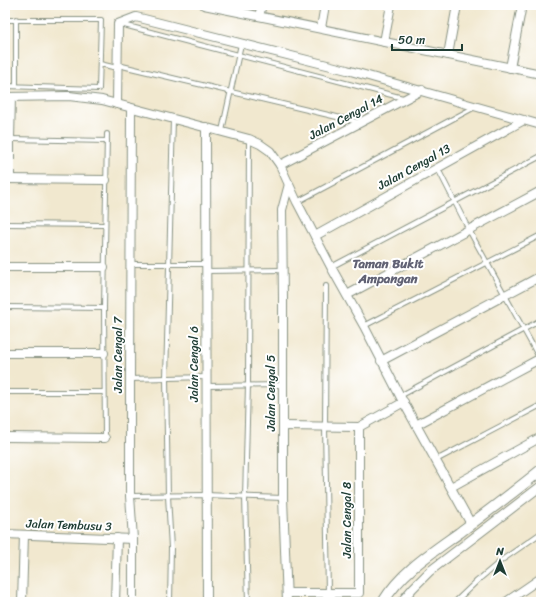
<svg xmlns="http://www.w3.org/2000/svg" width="546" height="607" font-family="Sriracha,sans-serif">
<defs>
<pattern id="park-crowns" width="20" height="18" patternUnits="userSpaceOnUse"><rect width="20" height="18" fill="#a7ce79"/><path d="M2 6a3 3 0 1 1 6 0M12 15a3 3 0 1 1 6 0" fill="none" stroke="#87a864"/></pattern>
</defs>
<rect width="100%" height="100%" fill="#fff"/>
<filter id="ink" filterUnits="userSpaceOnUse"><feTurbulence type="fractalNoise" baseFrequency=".025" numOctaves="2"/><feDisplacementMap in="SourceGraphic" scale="8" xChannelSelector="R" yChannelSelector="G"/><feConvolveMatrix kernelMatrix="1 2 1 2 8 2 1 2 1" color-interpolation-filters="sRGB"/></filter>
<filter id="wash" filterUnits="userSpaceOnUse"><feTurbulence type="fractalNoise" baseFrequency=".012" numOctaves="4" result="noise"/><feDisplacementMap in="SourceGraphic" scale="16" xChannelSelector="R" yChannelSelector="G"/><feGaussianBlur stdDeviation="0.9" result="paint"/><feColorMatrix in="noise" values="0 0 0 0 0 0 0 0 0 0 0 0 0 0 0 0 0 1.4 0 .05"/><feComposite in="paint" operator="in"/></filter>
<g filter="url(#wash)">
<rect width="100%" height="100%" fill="#f1e8cf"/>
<polygon fill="url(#park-crowns)" stroke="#638656" points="298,599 360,601 360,602 298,602"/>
</g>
<g filter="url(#ink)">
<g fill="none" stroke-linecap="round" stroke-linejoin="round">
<defs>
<g id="service">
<polyline points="16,19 16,86"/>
<polyline points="5,20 101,20 99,89 5,86"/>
<polyline points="120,24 403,98"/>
<polyline points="100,64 117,68"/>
<polyline points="118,65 358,122"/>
<polyline points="222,131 241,44"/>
<polyline points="10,139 107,141"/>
<polyline points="437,167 469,230 540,359"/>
<polyline points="297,202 475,107"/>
<polyline points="5,224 105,225"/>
<polyline points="131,264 207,264"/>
<polyline points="331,267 541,156"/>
<polyline points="207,271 283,270"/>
<polyline points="326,286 325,427 328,593"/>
<polyline points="5,307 104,308"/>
<polyline points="364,326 541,235"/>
<polyline points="130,379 206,377"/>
<polyline points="207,386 283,385"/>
<polyline points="5,392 104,392"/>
<polyline points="400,396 541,320"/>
<polyline points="105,438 104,308 107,134"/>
<polyline points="436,460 541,405"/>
<polyline points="130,496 206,495 283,498"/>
<polyline points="170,602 171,548 168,496 166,378 173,119"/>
<polyline points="248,602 245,497 248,385 249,139"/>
<polyline points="455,602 477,581 502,560 541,533"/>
</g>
<g id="minor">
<polyline points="204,5 541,74"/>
<polyline points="259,16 262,5"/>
<polyline points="321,28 325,5"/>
<polyline points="384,42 391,5"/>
<polyline points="448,55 457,5"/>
<polyline points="510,68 522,5"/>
<polyline points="5,97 69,96 102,100 249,139 260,144 270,151 280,165 297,202 331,267 364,326 400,396 471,524"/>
<polyline points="117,104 118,24 136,17 347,70 541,125"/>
<polyline points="131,109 130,379 130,496 133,539 133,602"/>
<polyline points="206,127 207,602"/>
<polyline points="280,165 422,90"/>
<polyline points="5,179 106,180"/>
<polyline points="10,179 10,139 11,97"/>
<polyline points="315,236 524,120"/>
<polyline points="5,267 104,267"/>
<polyline points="347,295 541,191"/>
<polyline points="5,353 104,353"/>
<polyline points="381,361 541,276"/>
<polyline points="416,425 541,358"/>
<polyline points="283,426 359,427"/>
<polyline points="5,437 105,438"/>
<polyline points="451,487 541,437"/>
<polyline points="5,534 133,539"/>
<polyline points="287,593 359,593 359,427 404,402"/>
<polyline points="22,602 24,535"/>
<polyline points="115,602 117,538"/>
<polyline points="287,602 283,498 283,298 282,210 289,184"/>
<polyline points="401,602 413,588 430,571 541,486"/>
<polyline points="506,602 541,578"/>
</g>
<path id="tertiary" d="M383,602C401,572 431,553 459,533C487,512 514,492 541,470"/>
</defs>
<use href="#service" stroke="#889282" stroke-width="6"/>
<use href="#minor" stroke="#889282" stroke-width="10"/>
<use href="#tertiary" stroke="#889282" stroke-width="12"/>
<use href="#service" stroke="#fff" stroke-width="4"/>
<use href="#minor" stroke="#fff" stroke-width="8"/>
<use href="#tertiary" stroke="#fff" stroke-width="10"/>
</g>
</g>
<g text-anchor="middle" stroke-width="4" stroke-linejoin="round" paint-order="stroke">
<g font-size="12" fill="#1f3d34" stroke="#fff">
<text transform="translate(346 117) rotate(-28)" y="4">Jalan Cengal 14</text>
<text transform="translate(414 167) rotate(-29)" y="4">Jalan Cengal 13</text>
<text transform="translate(118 355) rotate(-90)" y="4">Jalan Cengal 7</text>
<text transform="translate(194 364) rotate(-90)" y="4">Jalan Cengal 6</text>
<text transform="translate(271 393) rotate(-90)" y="4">Jalan Cengal 5</text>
<text transform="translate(347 520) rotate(-90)" y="4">Jalan Cengal 8</text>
<text transform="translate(69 525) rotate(2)" y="4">Jalan Tembusu 3</text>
</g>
<g font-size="13" font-weight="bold" fill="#616274" stroke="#fff">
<text x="388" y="268">Taman Bukit<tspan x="388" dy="15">Ampangan</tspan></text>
</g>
</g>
<rect width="546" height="607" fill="none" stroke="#fff" stroke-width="20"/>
<g transform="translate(500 561)" stroke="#ffffff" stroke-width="3" paint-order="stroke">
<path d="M0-3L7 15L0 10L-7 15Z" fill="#1f3d34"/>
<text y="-6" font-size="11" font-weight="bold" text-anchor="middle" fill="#1f3d34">N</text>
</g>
<path d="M392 44v6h70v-6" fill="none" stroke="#1f3d34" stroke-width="2"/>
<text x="398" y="44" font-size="12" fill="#1f3d34" stroke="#ffffff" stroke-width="3" paint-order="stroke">50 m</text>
</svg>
